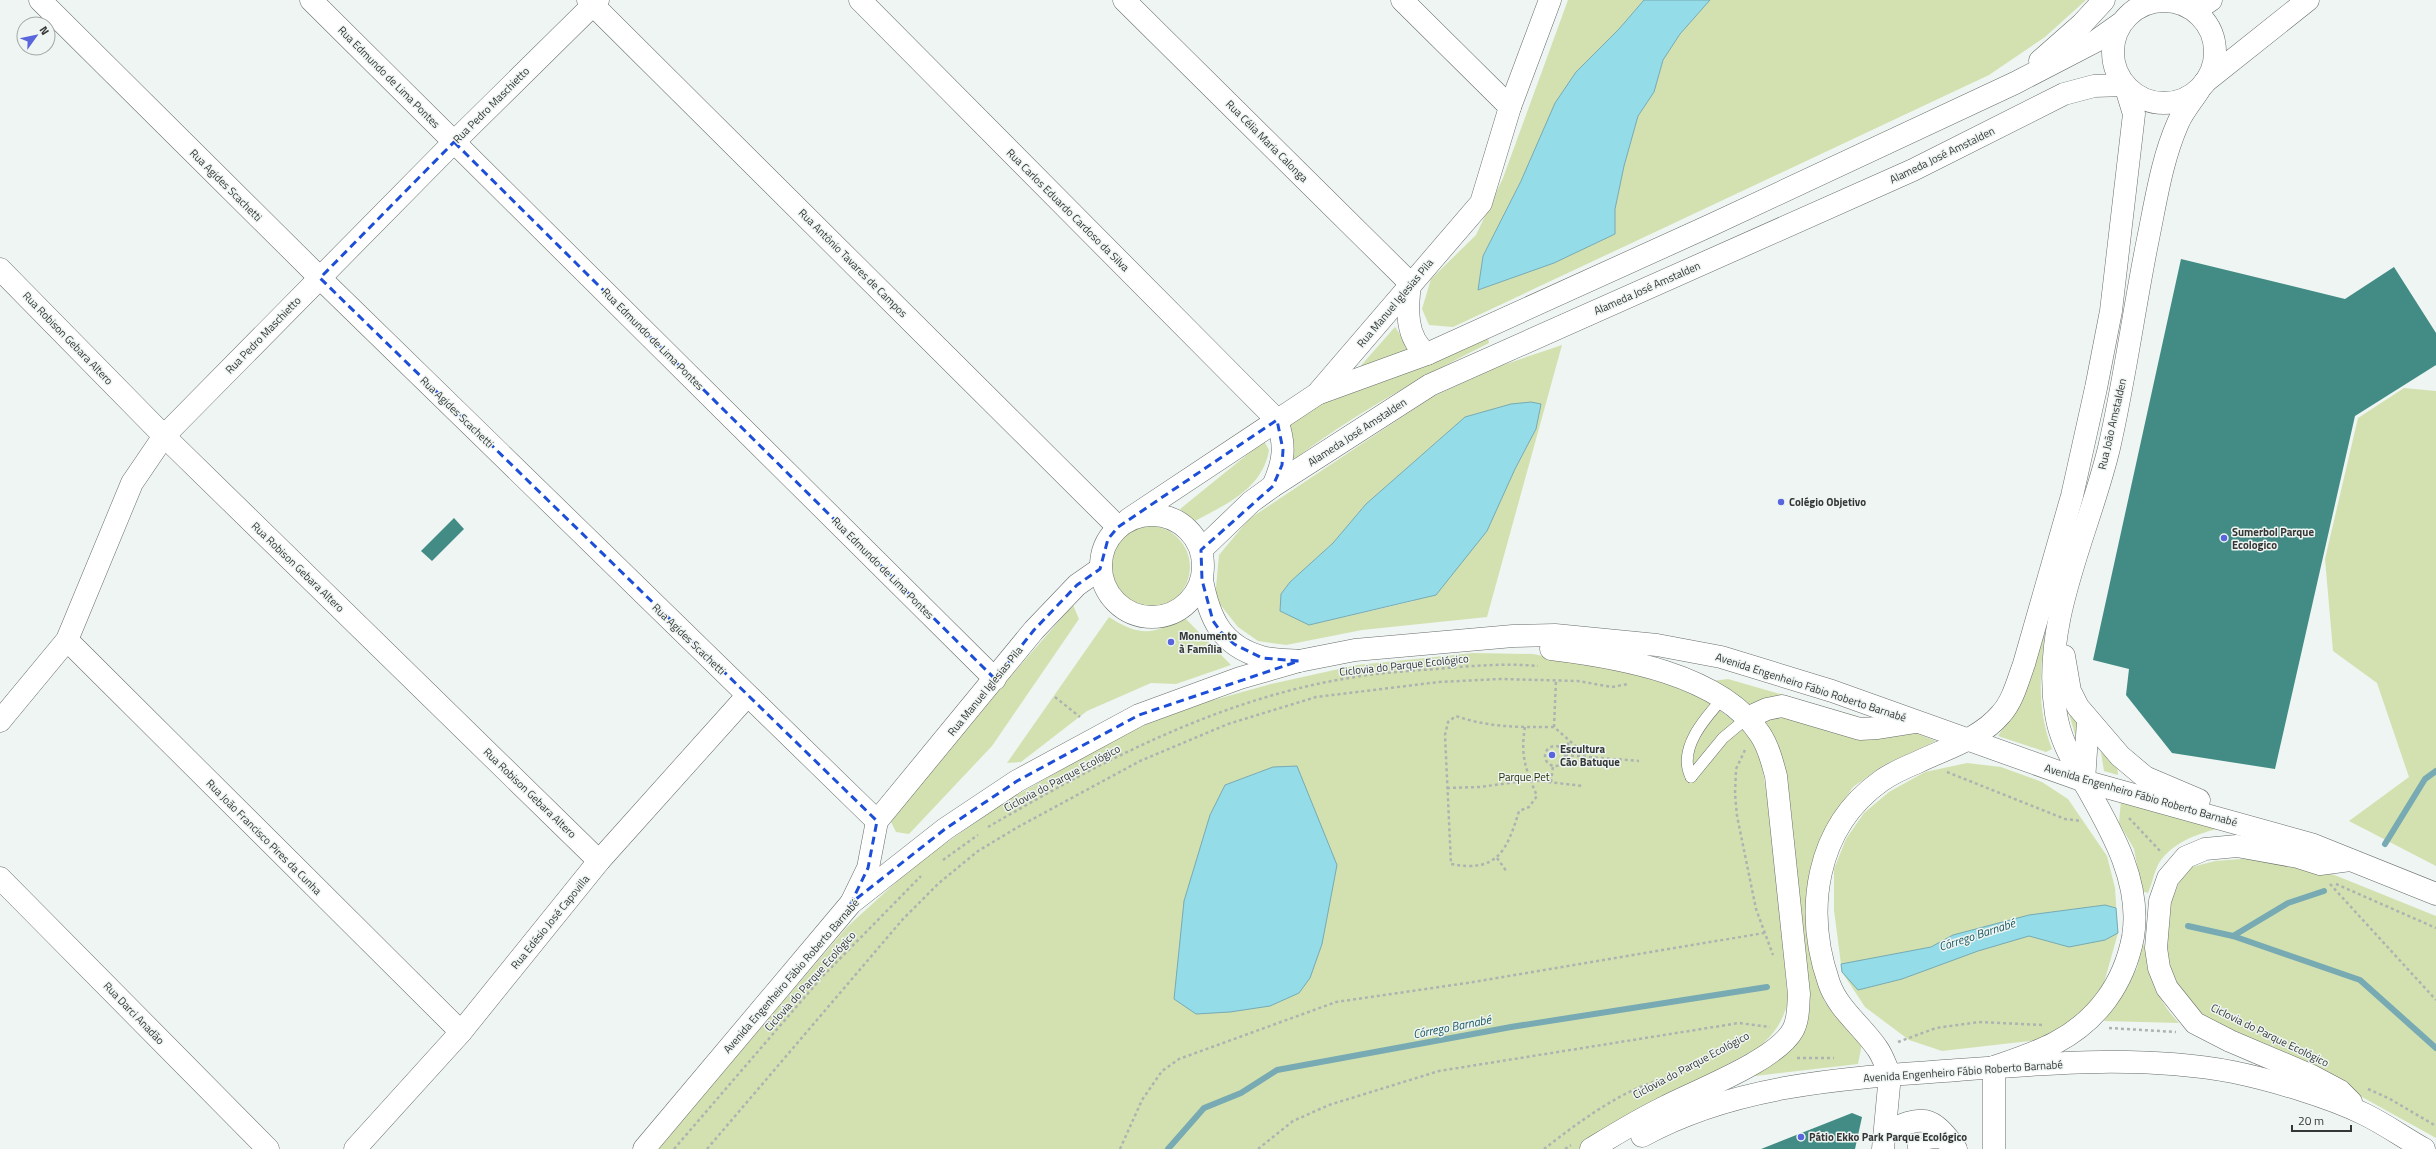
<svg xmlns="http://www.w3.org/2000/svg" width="2436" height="1149" font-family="'Titillium Web',sans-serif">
<rect width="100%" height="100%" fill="#eef5f2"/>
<g fill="#d3e1b0" fill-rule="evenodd">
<polygon points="1568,0 1644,0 1619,29 1521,181 1483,256 1479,290 1554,263 1615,234 1615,209 1624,166 1638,116 1654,92 1663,60 1680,34 1710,0 2086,0 2045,37 1989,75 1453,327 1429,325 1422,309 1431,279 1476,235 1503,178"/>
<polygon points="1395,327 1410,349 1357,370"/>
<path d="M1488,338L1489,343C1419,378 1351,416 1289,463L1288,427L1315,404Z"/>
<path d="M1562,345L1487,617L1362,630L1286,645L1258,641L1238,627L1215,598L1219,555L1249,519L1432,397L1500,366ZM1511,404L1536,429L1515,469L1414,601L1309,625L1281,594L1290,582L1333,543L1366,504L1465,417Z"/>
<polygon points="2404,388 2436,391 2436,866 2349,821 2409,777 2377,683 2333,651 2325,559 2358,418"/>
<path d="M1264,441L1269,450C1263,488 1227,504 1195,521L1180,509Z"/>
<circle cx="1149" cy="567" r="41"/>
<polygon points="1073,605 1079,619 992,746 909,834 896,832 890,820 896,808"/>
<path d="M1183,616L1231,665L1176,684L1151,683L1087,711L1021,762L1007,763L1109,617C1138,636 1155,636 1183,616Z"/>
<path d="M2046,622C2041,668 2035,704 2052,749L2046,752L1998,736L2015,709Z"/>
<path d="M1473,653L1533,654L1640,675L1702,697L1742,727L1759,749L1772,825L1788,1001C1783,1022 1774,1034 1758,1048L1597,1134L1578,1149H657L847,927L916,864L1003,803L1128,732L1192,706L1271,684L1357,665Z"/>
<polygon points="1728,679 1857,716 1860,724 1750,706 1712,681"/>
<polygon points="2064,697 2080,723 2080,751"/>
<polygon points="1782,712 1910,731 1936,741 1884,765 1853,787 1826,827 1812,862 1806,900 1810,948 1824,1001 1862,1044 1858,1064 1755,1076 1753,1073 1796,1043 1810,1006 1776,743 1763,718"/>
<polygon points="2100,746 2117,764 2118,775 2104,771"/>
<polygon points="1967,763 2001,767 2042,782 2068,799 2107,856 2115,888 2118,933 2104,983 2082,1014 2038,1040 1942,1051 1909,1040 1865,1007 1842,972 1834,910 1834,869 1846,839 1864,813 1889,792 1925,772"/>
<path d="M2121,800L2216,829C2195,835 2172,843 2159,863C2154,872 2152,884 2148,893L2142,891L2134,849L2119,823Z"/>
<polygon points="2266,857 2327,872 2436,916 2436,1138 2344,1087 2234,1035 2191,1009 2176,987 2166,954 2167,912 2181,878 2192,867 2215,861"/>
<path d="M2144,943C2151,978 2154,996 2179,1023L2104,1021L2137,968Z"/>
</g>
<g fill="#93dce8" stroke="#77aab3">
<polygon points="1644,0 1710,0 1680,34 1663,60 1654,92 1638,116 1624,166 1615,209 1615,234 1554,263 1478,290 1483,256 1521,181 1555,103 1576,72 1619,29"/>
<polygon points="1531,402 1541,404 1536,429 1515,469 1487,531 1436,595 1309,625 1280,611 1281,594 1290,582 1333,543 1366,504 1465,417 1511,404"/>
<polygon points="1297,766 1337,865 1322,944 1310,978 1299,993 1270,1006 1230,1012 1196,1014 1174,999 1184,901 1210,815 1225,785 1273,767"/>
<polygon points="2105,905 2116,908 2118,933 2105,940 2069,947 2029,936 1978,951 1902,979 1858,990 1842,972 1841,964 1931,947 1953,935 2029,915"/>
</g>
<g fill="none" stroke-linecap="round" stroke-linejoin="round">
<g stroke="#77aab3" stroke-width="6">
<polyline points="2385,844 2425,779 2436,771"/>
<polyline points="2188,926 2233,936 2360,980 2436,1048"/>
<polyline points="2233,936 2288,903 2324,891"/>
<polyline points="1168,1149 1204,1108 1241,1093 1277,1070 1511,1027 1767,987"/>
</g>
</g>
<g fill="#428c85">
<polygon points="2181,259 2345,299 2394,267 2436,333 2436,365 2355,416 2275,769 2172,753 2126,695 2129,669 2093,660"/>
<polygon points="454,518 464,529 432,561 421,551"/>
<polygon points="1852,1113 1862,1117 1855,1149 1761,1149"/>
</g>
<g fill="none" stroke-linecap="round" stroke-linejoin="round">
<defs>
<g id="service">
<path d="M1691,777C1677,749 1705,718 1723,698"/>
<polyline points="1691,777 1723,738 1747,718"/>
<polyline points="1913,1149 1913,1146 1938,1142 1950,1148"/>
</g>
<g id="minor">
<polyline points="40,0 320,278 877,821"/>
<polyline points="311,0 995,679"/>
<polyline points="588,0 1118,527"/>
<path d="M860,0L1277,420C1286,446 1284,461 1273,486"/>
<polyline points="1124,0 1410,283"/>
<polyline points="1510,107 1550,0"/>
<polyline points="0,269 164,436 599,861"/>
<polyline points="67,640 461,1032"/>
<polyline points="0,878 268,1149"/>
<polyline points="355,1149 461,1032 599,861 747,696"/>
</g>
<g id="tertiary">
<polyline points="2195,11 2211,0"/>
<polyline points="2040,61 2082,24 2104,0"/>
<polyline points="2205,82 2308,0"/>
<path d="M1410,284C1407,308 1405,338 1427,354"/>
<polyline points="1317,394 1427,354 1709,226 2015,83 2096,41 2120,24"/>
<circle cx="1152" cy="566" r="51"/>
<polyline points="1129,519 1317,394 1481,203 1510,107 1402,0"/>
<polyline points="1201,550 1251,502 1273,486 1430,385 1913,170 2064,94 2094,86 2124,85"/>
<path d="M1202,580C1209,617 1221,646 1262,657C1273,660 1287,660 1299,661"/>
<polyline points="0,721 67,640 132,483 164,436 454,142 598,0"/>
<polyline points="851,903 868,868 877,821 1034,630 1077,585 1100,569"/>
<path d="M1886,1133C1921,1114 1932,1115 1956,1149"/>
<polyline points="1883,1149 1890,1075"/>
<polyline points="1994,1149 1994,1067"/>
</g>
<g id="primary">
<circle cx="2164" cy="52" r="51"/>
<path d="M1551,649C1617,657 1721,674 1760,734C1768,746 1772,761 1776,776L1799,994C1798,1005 1799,1019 1793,1030C1776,1061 1695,1091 1663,1108C1638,1120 1614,1135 1591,1149"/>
<polyline points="2064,656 2070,691 2078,707 2120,756 2145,777 2199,800"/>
<polyline points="1747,718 1767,709 1782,706 1860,729 1878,728 1916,722"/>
<polyline points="2084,781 2088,721"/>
<polyline points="2350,860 2320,864 2298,857 2237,846 2205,849 2186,857 2168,878 2160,901 2156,948 2159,968 2167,988 2195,1023 2230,1041 2310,1075 2340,1091 2351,1102"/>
<path d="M1994,1067C2014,1060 2036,1053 2055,1043C2097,1021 2124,984 2133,937C2142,882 2111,830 2085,784C2073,761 2060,740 2056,714C2041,621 2088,536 2109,448C2125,379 2134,308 2148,239C2156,200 2162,159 2178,123C2183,111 2192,101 2199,90"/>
<path d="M1890,1075C1886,1067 1883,1056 1877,1048C1862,1026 1838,1009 1829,983C1804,911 1815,828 1881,781C1892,773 1906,767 1918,762C1947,748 1980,739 2001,714C2013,701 2018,680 2024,664L2072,496L2096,388L2111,311L2134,114L2126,88"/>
<path d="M1642,1136C1738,1083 1851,1078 1958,1070C2050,1063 2141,1055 2233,1072C2272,1080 2329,1097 2364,1114C2385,1124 2404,1138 2424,1149"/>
<polyline points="644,1149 851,903 945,829 1017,781 1139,715 1240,678 1299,661 1355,650 1513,636 1555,635 1657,645 1721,657 1832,691 2084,781 2311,844 2436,894"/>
</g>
</defs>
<use href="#service" stroke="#676d6a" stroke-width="12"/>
<use href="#minor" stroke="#676d6a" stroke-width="23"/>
<use href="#tertiary" stroke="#676d6a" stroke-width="23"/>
<use href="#primary" stroke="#676d6a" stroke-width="23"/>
<g stroke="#aeb3b1" stroke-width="2.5" stroke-dasharray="3 3" stroke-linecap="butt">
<polyline points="1055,697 1080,717"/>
<path d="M1525,727C1520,756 1526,770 1537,796L1529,807L1519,811C1507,851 1497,873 1451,864L1445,735L1448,722L1456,716C1491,728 1518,727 1554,727L1588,757"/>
<polyline points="1554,727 1556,680"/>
<circle cx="1555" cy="756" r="10"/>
<polyline points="1563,749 1568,745 1569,740"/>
<polyline points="1745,750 1736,769 1735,794 1737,816 1756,909 1773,955"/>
<polyline points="1565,755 1639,761"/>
<polyline points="1947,772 2065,819 2082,821"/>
<polyline points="1551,782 1553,766"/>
<polyline points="1447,788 1480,787 1531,780 1583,786"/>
<polyline points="2129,818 2162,853"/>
<path d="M988,827C1100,762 1219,699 1349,678C1377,673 1407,671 1436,669C1470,666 1504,663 1538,666"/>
<polyline points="1497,858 1507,872"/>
<polyline points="943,860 978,835"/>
<polyline points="2330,884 2436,1000"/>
<polyline points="2336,884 2436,928"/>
<polyline points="2109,1028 2176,1032"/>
<polyline points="1898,1042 1936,1028 1979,1022 2042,1025"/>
<polyline points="1797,1058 1834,1058"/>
<polyline points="2368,1089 2390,1099 2436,1126"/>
<polyline points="674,1149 822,977 921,876"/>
<polyline points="707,1149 903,919 939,883 978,851 1018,827 1140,761 1228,724 1316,697 1439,682 1500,679 1578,681 1612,687 1628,684"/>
<polyline points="1120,1149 1142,1100 1162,1071 1179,1059 1336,1002 1467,983 1764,933"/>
<polyline points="1258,1149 1293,1121 1329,1105 1439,1071 1739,1023 1770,1027"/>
<path d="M1544,1149C1579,1122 1632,1081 1677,1077"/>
<polyline points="1565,1149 1571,1145"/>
</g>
<use href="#service" stroke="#fff" stroke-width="11"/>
<use href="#minor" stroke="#fff" stroke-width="22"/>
<use href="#tertiary" stroke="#fff" stroke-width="22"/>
<use href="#primary" stroke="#fff" stroke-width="22"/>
</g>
<path fill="none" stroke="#1d4ed8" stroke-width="3" stroke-dasharray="8 5" stroke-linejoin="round" d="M454,142L995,679L1034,630L1077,585L1100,569L1108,539L1118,527L1277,420L1283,450L1282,465L1273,486L1201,550L1202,580L1213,621L1221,632L1234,644L1262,658L1299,661L1139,715L1017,781L945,829L851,903L868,868L877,821L320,278Z"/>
<g fill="#5965dc" stroke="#eef5f2" stroke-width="1.5">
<circle cx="1781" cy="502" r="4"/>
<circle cx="2224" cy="538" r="4"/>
<circle cx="1171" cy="642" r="4"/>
<circle cx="1552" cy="755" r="4"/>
<circle cx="1801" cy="1137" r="4"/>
</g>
<g text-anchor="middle" stroke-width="3" stroke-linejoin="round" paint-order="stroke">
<g font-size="11" fill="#353736" stroke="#eef5f2">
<text transform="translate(389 77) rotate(45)" y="4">Rua Edmundo de Lima Pontes</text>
<text transform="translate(491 105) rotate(-45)" y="4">Rua Pedro Maschietto</text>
<text transform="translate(1267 141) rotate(45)" y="4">Rua Célia Maria Calonga</text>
<text transform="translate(1942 155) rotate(-26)" y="4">Alameda José Amstalden</text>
<text transform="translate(226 185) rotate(45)" y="4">Rua Agides Scachetti</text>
<text transform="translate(1068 210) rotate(45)" y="4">Rua Carlos Eduardo Cardoso da Silva</text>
<text transform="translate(853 263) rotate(45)" y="4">Rua Antônio Tavares de Campos</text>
<text transform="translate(1647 288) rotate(-24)" y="4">Alameda José Amstalden</text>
<text transform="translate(1395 303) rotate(-50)" y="4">Rua Manuel Iglesias Pila</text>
<text transform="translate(263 335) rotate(-46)" y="4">Rua Pedro Maschietto</text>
<text transform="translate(68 338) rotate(46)" y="4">Rua Robison Gebara Altero</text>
<text transform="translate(653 339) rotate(45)" y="4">Rua Edmundo de Lima Pontes</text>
<text transform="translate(457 412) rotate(44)" y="4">Rua Agides Scachetti</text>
<text transform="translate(2112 424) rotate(-77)" y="4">Rua João Amstalden</text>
<text transform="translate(1357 432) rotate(-33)" y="4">Alameda José Amstalden</text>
<text transform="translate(298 567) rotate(44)" y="4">Rua Robison Gebara Altero</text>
<text transform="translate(883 568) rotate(45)" y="4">Rua Edmundo de Lima Pontes</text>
<text transform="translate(689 639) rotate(44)" y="4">Rua Agides Scachetti</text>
<text transform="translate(1404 665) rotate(-6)" y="4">Ciclovia do Parque Ecológico</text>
<text transform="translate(1811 687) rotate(18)" y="4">Avenida Engenheiro Fábio Roberto Barnabé</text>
<text transform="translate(985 691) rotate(-51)" y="4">Rua Manuel Iglesias Pila</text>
<text transform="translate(1062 778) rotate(-28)" y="4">Ciclovia do Parque Ecológico</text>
<text transform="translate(530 793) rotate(44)" y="4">Rua Robison Gebara Altero</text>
<text transform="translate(2141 795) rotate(16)" y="4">Avenida Engenheiro Fábio Roberto Barnabé</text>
<text transform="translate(264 837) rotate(45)" y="4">Rua João Francisco Pires da Cunha</text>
<text transform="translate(550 922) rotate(-51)" y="4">Rua Edésio José Capovilla</text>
<text transform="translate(791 976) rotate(-49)" y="4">Avenida Engenheiro Fábio Roberto Barnabé</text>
<text transform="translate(810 981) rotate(-48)" y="4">Ciclovia do Parque Ecológico</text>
<text transform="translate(134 1013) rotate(46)" y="4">Rua Darci Anadão</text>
<text transform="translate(2270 1035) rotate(26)" y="4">Ciclovia do Parque Ecológico</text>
<text transform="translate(1691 1065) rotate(-28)" y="4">Ciclovia do Parque Ecológico</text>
<text transform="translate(1963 1071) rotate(-4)" y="4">Avenida Engenheiro Fábio Roberto Barnabé</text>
</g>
<g font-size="11" font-weight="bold" fill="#353736" stroke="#eef5f2" text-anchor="start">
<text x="1789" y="506">Colégio Objetivo</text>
<text x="2232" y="536">Sumerbol Parque<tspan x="2232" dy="13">Ecologico</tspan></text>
<text x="1179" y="640">Monumento<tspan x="1179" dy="13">à Família</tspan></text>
<text x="1560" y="753">Escultura<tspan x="1560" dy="13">Cão Batuque</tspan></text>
<text x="1809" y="1141">Pátio Ekko Park Parque Ecológico</text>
</g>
<g font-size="11" fill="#283006" stroke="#eef5f2">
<text x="1524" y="781">Parque Pet</text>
</g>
<g font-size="12" font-style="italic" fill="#1c5962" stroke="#eef5f2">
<text transform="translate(1977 935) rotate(-18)" y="4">Córrego Barnabé</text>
<text transform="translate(1452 1027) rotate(-11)" y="4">Córrego Barnabé</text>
</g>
</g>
<g transform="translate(36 36) rotate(57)"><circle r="19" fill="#eef5f2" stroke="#a4a9a7"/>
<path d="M0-3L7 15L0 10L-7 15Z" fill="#5965dc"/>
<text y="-6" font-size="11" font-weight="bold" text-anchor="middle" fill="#353736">N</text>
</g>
<path d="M2292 1125v6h59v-6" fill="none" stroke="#353736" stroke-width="2"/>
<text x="2298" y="1125" font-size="12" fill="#353736" stroke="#eef5f2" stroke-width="3" paint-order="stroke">20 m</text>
</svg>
